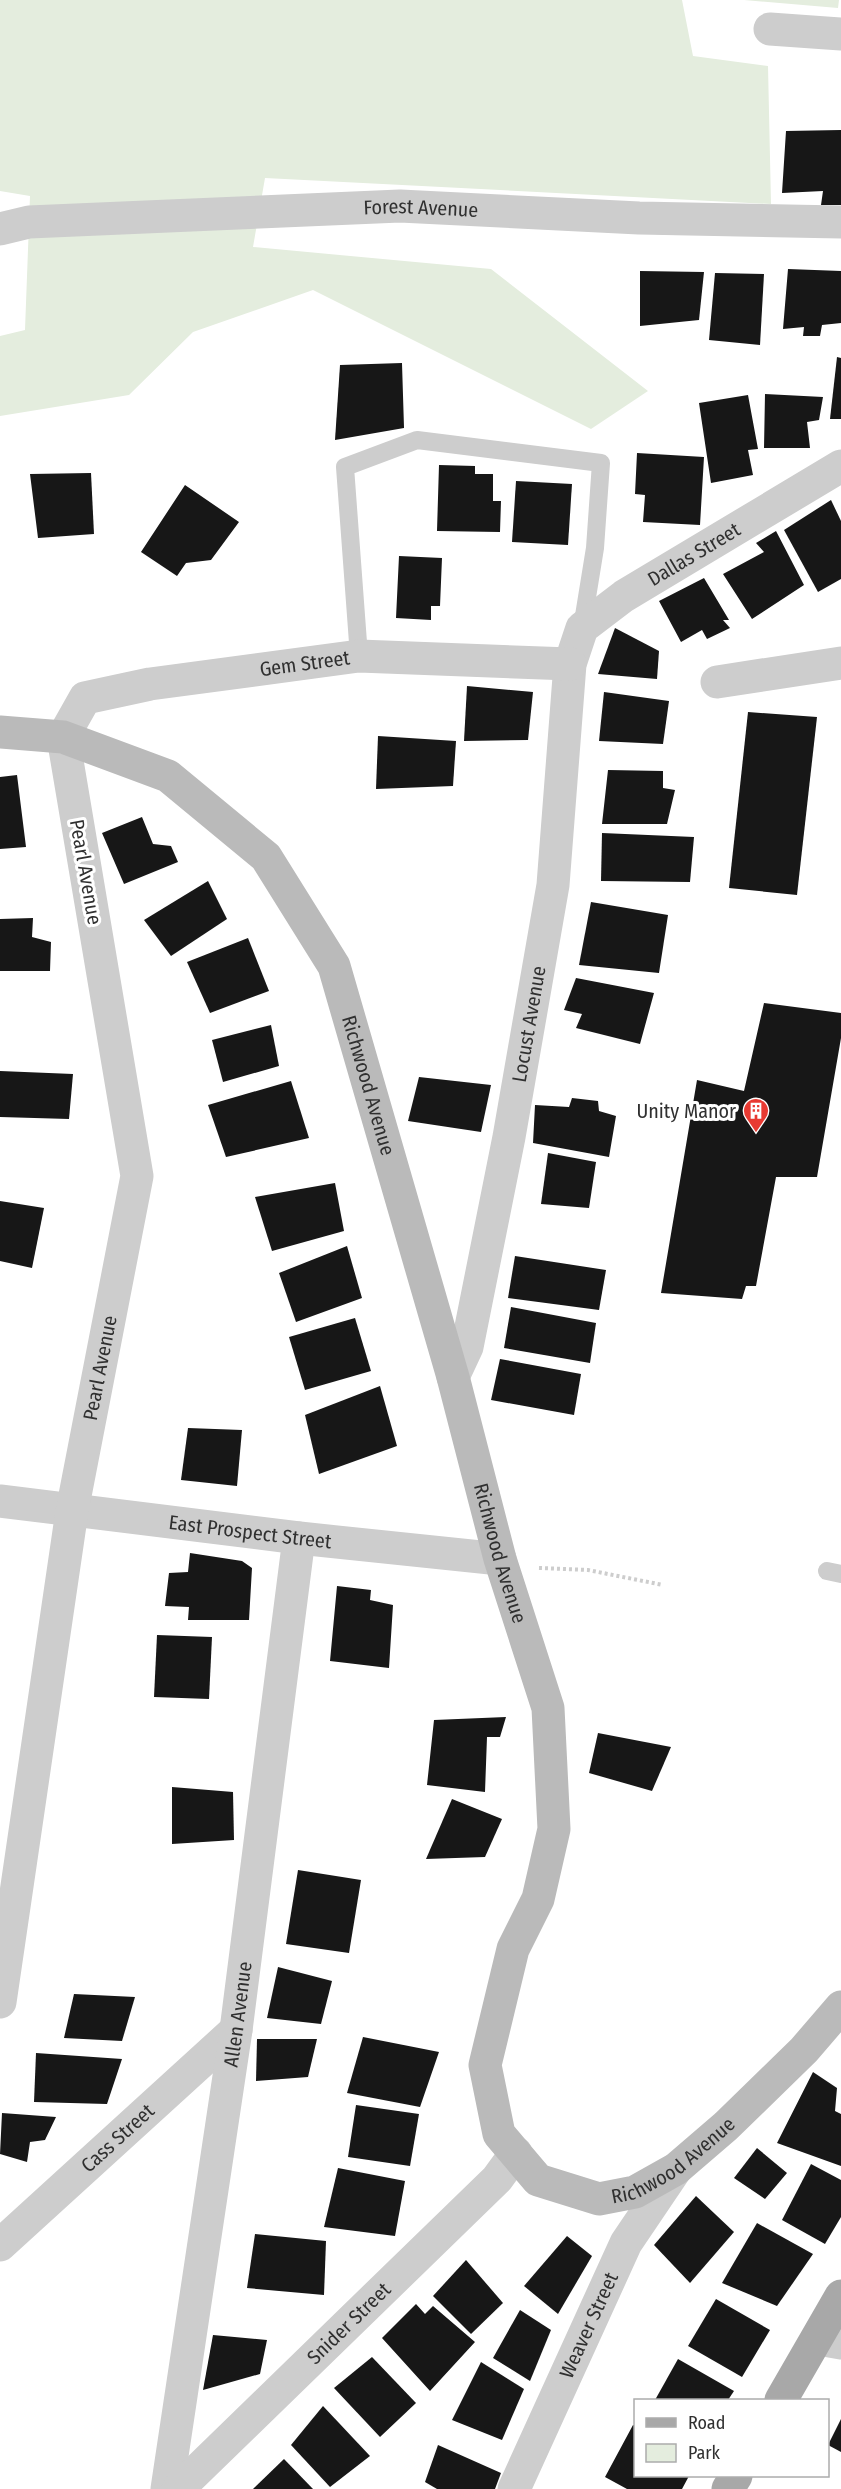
<svg xmlns="http://www.w3.org/2000/svg" width="841" height="2489" font-family="'Fira Sans Condensed',sans-serif">
<rect width="100%" height="100%" fill="#fff"/>
<g fill="#e4edde">
<polygon points="0,0 682,0 693,56 768,66 771,204 265,178 253,247 491,269 648,391 591,429 313,290 193,332 129,395 0,416 0,336 25,330 30,196 0,191"/>
<polygon points="744,0 839,0 838,8"/>
</g>
<g fill="#171717">
<polygon points="841,130 841,205 821,205 823,191 782,193 786,131"/>
<polygon points="788,269 841,271 841,323 822,325 820,336 803,336 804,327 783,329"/>
<polygon points="640,271 704,272 699,320 640,326"/>
<polygon points="715,273 764,274 760,345 709,340"/>
<polygon points="837,357 841,358 841,419 830,419"/>
<polygon points="402,363 404,428 335,440 340,365"/>
<polygon points="765,394 823,397 819,420 807,422 810,448 764,448"/>
<polygon points="748,395 758,449 748,450 753,475 711,483 699,403"/>
<polygon points="637,453 704,457 700,525 643,522 645,495 635,494"/>
<polygon points="439,465 475,466 475,474 493,474 493,501 501,501 500,532 437,531"/>
<polygon points="91,473 94,534 38,538 30,474"/>
<polygon points="516,481 572,484 568,545 512,542"/>
<polygon points="185,485 239,522 211,560 186,563 177,576 141,552"/>
<polygon points="831,500 841,521 841,579 818,592 784,530"/>
<polygon points="776,531 804,585 752,619 723,574 764,552 756,543"/>
<polygon points="399,556 442,558 440,606 431,606 431,620 396,618"/>
<polygon points="704,578 729,620 723,620 730,628 707,639 702,630 681,642 659,601"/>
<polygon points="615,628 659,651 657,679 598,674"/>
<polygon points="467,686 533,692 528,740 464,741"/>
<polygon points="604,692 669,701 663,744 599,741"/>
<polygon points="748,712 817,717 797,895 729,888"/>
<polygon points="378,736 456,741 453,786 376,789"/>
<polygon points="608,770 663,771 663,788 675,790 667,824 602,824"/>
<polygon points="17,775 26,847 0,849 0,777"/>
<polygon points="142,817 153,844 171,846 178,862 124,884 102,833"/>
<polygon points="602,833 694,837 690,882 601,881"/>
<polygon points="208,881 227,919 171,956 144,920"/>
<polygon points="591,902 668,915 659,973 579,965"/>
<polygon points="33,918 32,937 51,942 50,971 0,971 0,919"/>
<polygon points="248,938 269,991 210,1013 187,962"/>
<polygon points="576,978 654,993 640,1044 576,1028 582,1014 564,1010"/>
<polygon points="764,1003 841,1013 841,1038 817,1177 776,1177 756,1286 746,1286 742,1299 661,1293 697,1080 744,1091"/>
<polygon points="271,1025 279,1066 223,1082 212,1040"/>
<polygon points="0,1071 73,1074 69,1119 0,1117"/>
<polygon points="419,1077 491,1085 481,1132 408,1121"/>
<polygon points="291,1081 309,1138 226,1157 208,1105"/>
<polygon points="572,1098 598,1101 599,1111 616,1116 609,1157 533,1143 535,1105 569,1107"/>
<polygon points="548,1153 596,1162 589,1208 541,1204"/>
<polygon points="335,1183 344,1231 272,1251 255,1197"/>
<polygon points="0,1201 44,1208 32,1268 0,1261"/>
<polygon points="347,1246 362,1298 296,1322 279,1273"/>
<polygon points="515,1256 606,1270 599,1310 508,1298"/>
<polygon points="511,1307 596,1323 590,1363 504,1348"/>
<polygon points="355,1318 371,1371 305,1390 289,1337"/>
<polygon points="500,1359 581,1374 574,1415 491,1400"/>
<polygon points="380,1386 397,1446 319,1474 305,1415"/>
<polygon points="188,1428 242,1430 237,1486 181,1480"/>
<polygon points="190,1553 242,1561 252,1568 249,1620 188,1620 189,1607 165,1606 169,1573 188,1572"/>
<polygon points="337,1586 371,1590 370,1600 393,1605 389,1668 330,1661"/>
<polygon points="157,1635 212,1637 209,1699 154,1697"/>
<polygon points="506,1717 500,1737 487,1737 485,1792 427,1785 434,1720"/>
<polygon points="598,1733 671,1747 652,1791 589,1773"/>
<polygon points="172,1787 233,1792 234,1840 172,1844"/>
<polygon points="452,1799 502,1819 485,1857 426,1859"/>
<polygon points="298,1870 361,1880 349,1953 286,1944"/>
<polygon points="278,1967 332,1981 321,2024 267,2018"/>
<polygon points="74,1994 135,1997 122,2041 64,2038"/>
<polygon points="363,2037 439,2052 420,2107 347,2093"/>
<polygon points="257,2039 317,2039 308,2077 256,2081"/>
<polygon points="36,2053 122,2059 107,2104 34,2102"/>
<polygon points="813,2072 837,2088 835,2111 841,2114 841,2166 777,2143"/>
<polygon points="356,2105 419,2114 410,2166 348,2157"/>
<polygon points="2,2113 56,2117 45,2140 30,2142 27,2162 0,2154"/>
<polygon points="757,2148 787,2173 765,2199 734,2178"/>
<polygon points="811,2164 841,2180 841,2217 825,2244 782,2220"/>
<polygon points="338,2168 405,2181 395,2236 324,2227"/>
<polygon points="696,2196 734,2232 690,2283 654,2245"/>
<polygon points="757,2223 813,2254 777,2306 722,2283"/>
<polygon points="255,2234 326,2241 324,2295 247,2288"/>
<polygon points="567,2236 592,2256 558,2314 524,2286"/>
<polygon points="466,2260 503,2303 471,2334 433,2296"/>
<polygon points="716,2299 770,2330 742,2377 688,2346"/>
<polygon points="416,2304 425,2314 433,2306 475,2342 430,2391 382,2338"/>
<polygon points="520,2310 551,2330 530,2381 493,2358"/>
<polygon points="213,2335 267,2340 260,2374 203,2390"/>
<polygon points="372,2357 416,2403 380,2437 334,2388"/>
<polygon points="678,2359 734,2391 728,2400 655,2400"/>
<polygon points="481,2362 524,2389 502,2440 452,2420"/>
<polygon points="323,2406 370,2456 330,2487 291,2445"/>
<polygon points="841,2419 841,2452 828,2445"/>
<polygon points="633,2425 636,2426 636,2476 689,2476 682,2489 627,2489 605,2477"/>
<polygon points="438,2445 501,2473 495,2489 437,2489 425,2482"/>
<polygon points="284,2459 313,2489 253,2489"/>
</g>
<g fill="none" stroke-linecap="round" stroke-linejoin="round">
<polyline stroke="#cdcdcd" stroke-width="4" stroke-dasharray="3 3" stroke-linecap="butt" points="539,1568 588,1570 663,1585"/>
<g stroke="#cdcdcd" stroke-width="18">
<polyline points="359,656 345,467 417,440 601,463 595,548 582,628"/>
<polyline points="827,1571 841,1574"/>
</g>
<g stroke="#cdcdcd" stroke-width="33">
<polyline points="770,29 841,34"/>
<path id="s1" d="M0,229L29,222L400,206L639,218L841,222"/>
<polyline points="717,682 841,663"/>
<path id="s2" d="M453,1377L467,1347L509,1137L553,885L570,664L582,628L624,596L841,466"/>
<path id="s3" d="M0,1501L299,1538L500,1559"/>
<path id="s4" d="M0,2002L72,1511L137,1176L63,737L85,698L150,684L359,656L570,664"/>
<path id="s5" d="M0,2245L236,2030"/>
<polyline points="818,2339 841,2343"/>
<path id="s6" d="M167,2489L236,2030L299,1538"/>
<path id="s7" d="M178,2489L497,2179L516,2153"/>
<path id="s8" d="M514,2489L626,2243L676,2169"/>
</g>
<path stroke="#bababa" stroke-width="33" id="s9" d="M0,732L63,737L168,776L266,857L334,966L453,1377L500,1559L548,1708L554,1829L538,1899L513,1949L485,2065L499,2134L538,2180L599,2199L635,2192L676,2169L726,2126L804,2050L841,2007"/>
<g stroke="#a8a8a8" stroke-width="33">
<polyline points="781,2400 841,2296"/>
<polyline points="728,2489 736,2476"/>
</g>
</g>
<defs>
<symbol id="building-pin" viewBox="-11 -11 22 30"><path d="M0 17L-7.5 6A9.5 9.5 0 1 1 7.5 6Z" fill="#e83a32" stroke="#fff"/><path d="M-4-6H4V6H1V3H-1V6H-4ZM-2.5-4.3h1.7v1.8h-1.7ZM.8-4.3h1.7v1.8H.8ZM-2.5-1h1.7V.8h-1.7ZM.8-1h1.7V.8H.8Z" fill="#fff"/></symbol>
</defs>
<g fill-rule="evenodd">
<use href="#building-pin" x="741" y="1096" width="30" height="40"/>
</g>
<g text-anchor="middle" stroke-width="6" stroke-linejoin="round" paint-order="stroke">
<g font-size="20" fill="#303030" stroke="#fff">
<text dy="7" stroke="none"><textPath href="#s1" startOffset="422">Forest Avenue</textPath></text>
<text dy="7" stroke="none"><textPath href="#s2" startOffset="897">Dallas Street</textPath></text>
<text dy="7" stroke="none"><textPath href="#s4" startOffset="1550">Gem Street</textPath></text>
<text transform="translate(86 872) rotate(80)" y="7">Pearl Avenue</text>
<text dy="7" stroke="none"><textPath href="#s2" startOffset="362">Locust Avenue</textPath></text>
<text dy="7" stroke="none"><textPath href="#s9" startOffset="555">Richwood Avenue</textPath></text>
<text dy="7" stroke="none"><textPath href="#s4" startOffset="642">Pearl Avenue</textPath></text>
<text dy="7" stroke="none"><textPath href="#s3" startOffset="252">East Prospect Street</textPath></text>
<text dy="7" stroke="none"><textPath href="#s9" startOffset="1041">Richwood Avenue</textPath></text>
<text dy="7" stroke="none"><textPath href="#s6" startOffset="480">Allen Avenue</textPath></text>
<text dy="7" stroke="none"><textPath href="#s5" startOffset="159">Cass Street</textPath></text>
<text dy="7" stroke="none"><textPath href="#s9" startOffset="1851">Richwood Avenue</textPath></text>
<text dy="7" stroke="none"><textPath href="#s7" startOffset="238">Snider Street</textPath></text>
<text dy="7" stroke="none"><textPath href="#s8" startOffset="180">Weaver Street</textPath></text>
</g>
<g font-size="20" fill="#303030" stroke="#fff" text-anchor="end">
<text x="736" y="1118">Unity Manor</text>
</g>
</g>
<rect x="634" y="2399" width="195" height="78" fill="#ffffff" stroke="#acacac" stroke-width="1.5"/>
<rect x="646" y="2418" width="30" height="9" fill="#a8a8a8" stroke="#acacac" stroke-width="1.5"/>
<text x="688" y="2429" font-size="18" fill="#303030">Road</text>
<rect x="646" y="2444" width="30" height="18" fill="#e4edde" stroke="#acacac" stroke-width="1.5"/>
<text x="688" y="2459" font-size="18" fill="#303030">Park</text>
</svg>
